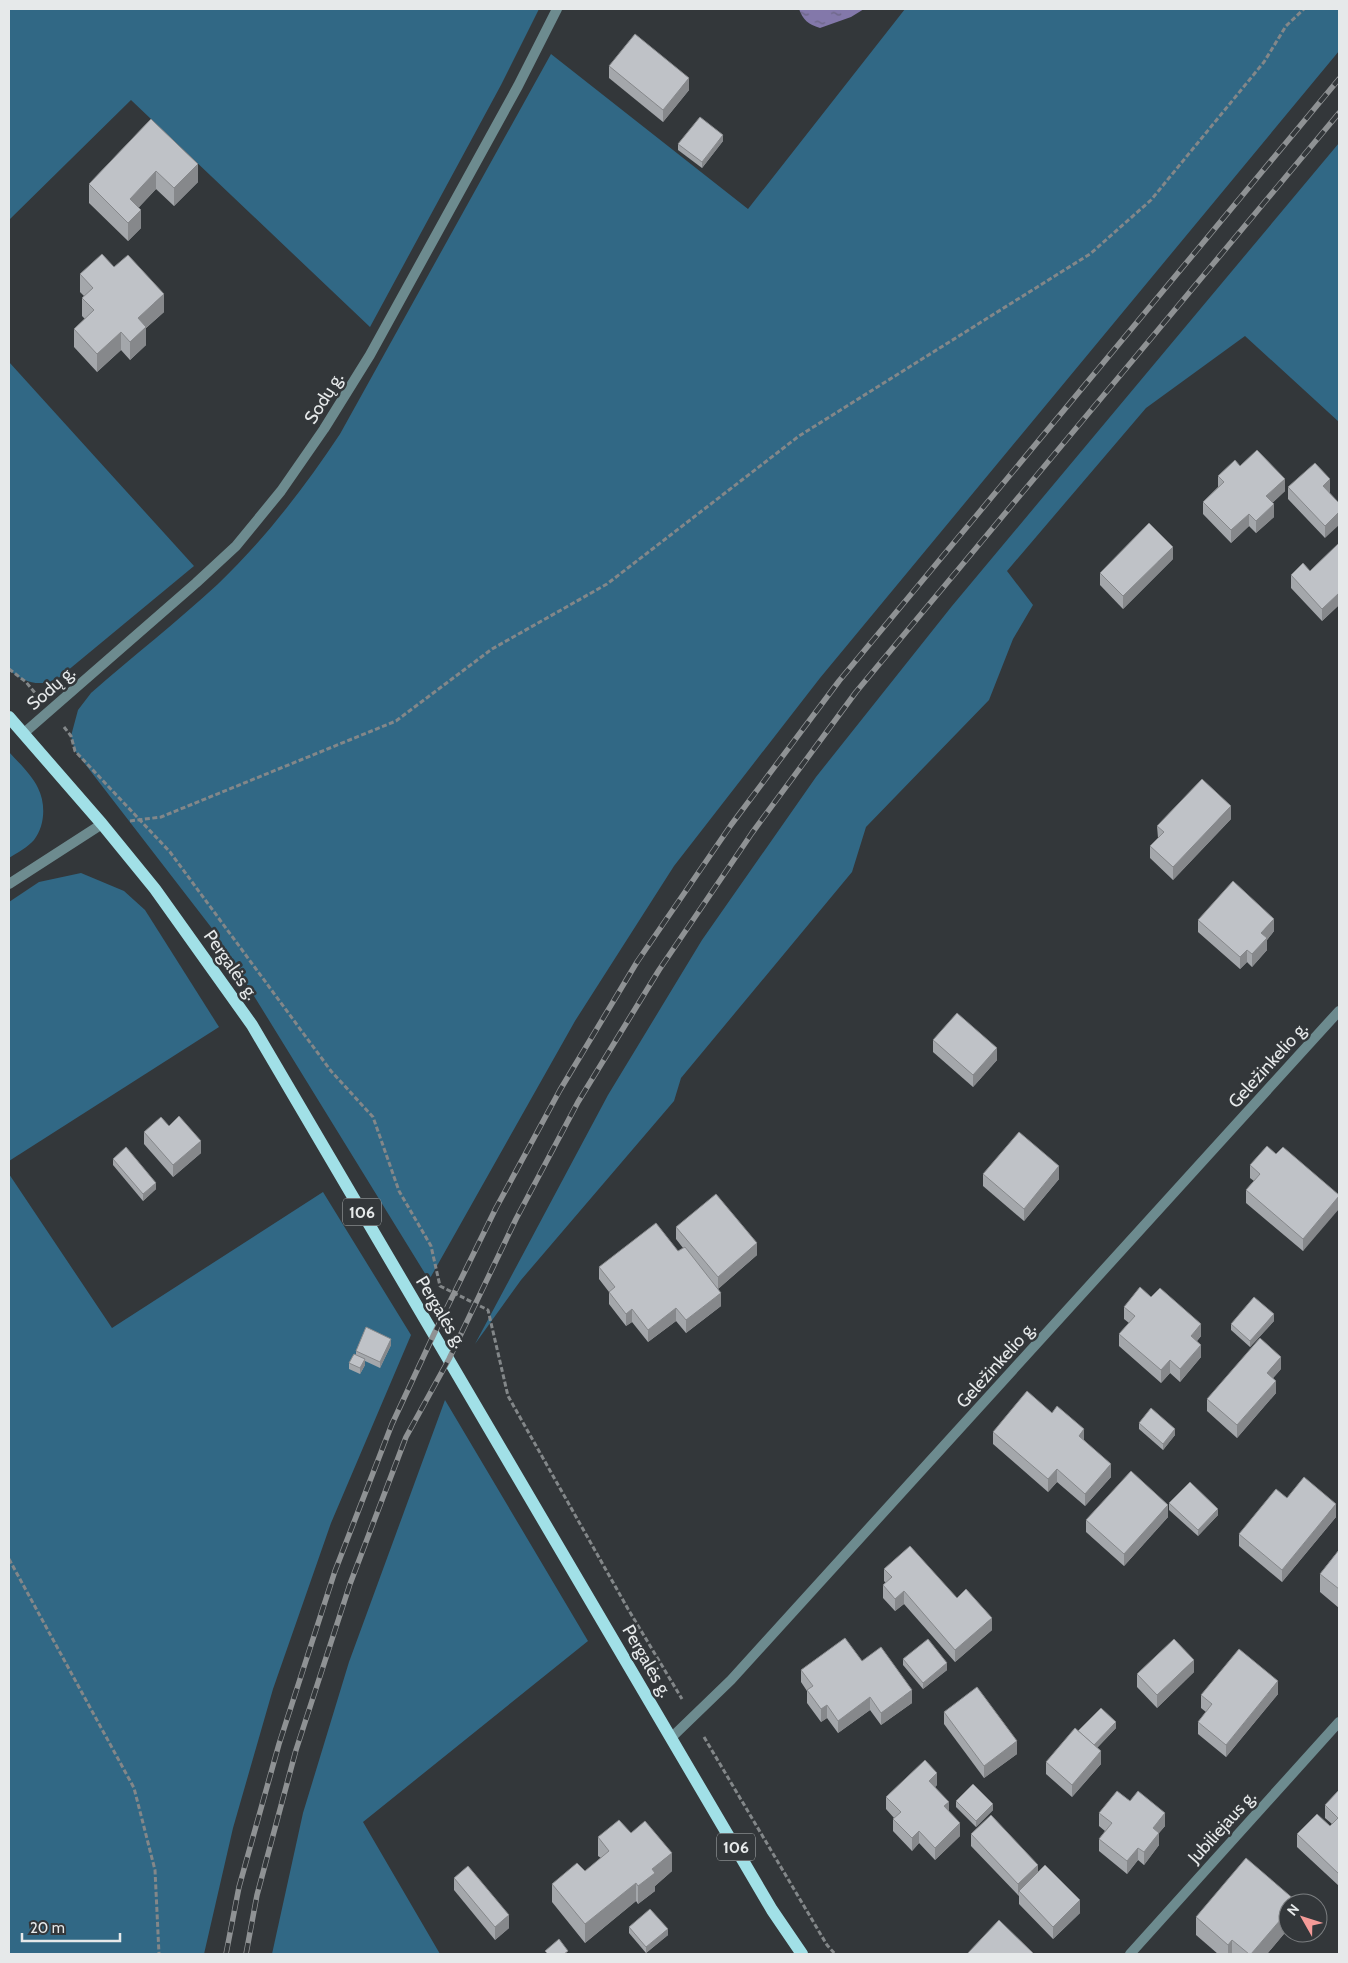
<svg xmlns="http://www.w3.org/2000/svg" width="1348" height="1963" font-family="Cabin,sans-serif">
<defs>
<pattern id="water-ripples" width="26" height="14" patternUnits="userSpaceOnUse" patternTransform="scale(1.25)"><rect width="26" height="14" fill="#8378aa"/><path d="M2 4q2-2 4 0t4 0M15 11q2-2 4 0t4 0" fill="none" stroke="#6a6482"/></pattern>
</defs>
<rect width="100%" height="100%" fill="#33373a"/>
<g fill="#316885">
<polygon points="9,9 539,9 501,85 370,327 131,100 9,220"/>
<path d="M905,9H1339V51L820,678L674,866L575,1021L429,1280L214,931L75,751L71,736L78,710L91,693C133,656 177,622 218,584C265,539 304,488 340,434L551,54L748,209Z"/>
<polygon points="1339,143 1339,422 1245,336 1146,408 1007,571 1033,605 1013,639 989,700 866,827 852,872 681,1078 674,1101 521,1280 475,1344 608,1095 702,940 816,777 952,606"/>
<path d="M9,362L194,566L55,681C34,686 25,682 9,670Z"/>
<path d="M9,752C19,763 32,775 38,788C46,804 45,826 34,840C28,847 17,853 9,858Z"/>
<polygon points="81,873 124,891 145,910 219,1027 9,1161 9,902 39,882"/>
<polygon points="9,1174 112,1328 323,1192 411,1335 331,1523 273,1689 233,1828 204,1954 9,1954"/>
<polygon points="445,1400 588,1641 363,1822 440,1954 272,1954 303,1813 349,1662"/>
</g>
<path fill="url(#water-ripples)" d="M799,9H864L851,17L820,28C808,24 803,20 799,9Z"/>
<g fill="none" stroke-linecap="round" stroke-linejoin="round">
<g stroke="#838789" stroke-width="3" stroke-dasharray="5 2.5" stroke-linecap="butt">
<polyline points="9,669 26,682 36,694"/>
<polyline points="64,727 71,736 75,751 170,852 331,1071 373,1117 399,1191 431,1246 440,1286 488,1310 508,1396 628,1609 682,1699"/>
<polyline points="130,821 161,817 396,721 492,649 607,584 799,436 1090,254 1151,200 1264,62 1286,26 1304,9"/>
<polyline points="9,1559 134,1788 155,1870 159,1954"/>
<polyline points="704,1737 827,1945 835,1954"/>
</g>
<g stroke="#6d8b8f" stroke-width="10">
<polyline points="24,733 196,583 236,546 281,491 324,429 370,355 518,86 557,9"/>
<polyline points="9,884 102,824"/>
<polyline points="672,1737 731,1680 1339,1011"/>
<polyline points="1130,1954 1339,1722"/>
</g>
<polyline stroke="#a1e0e7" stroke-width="12" points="9,717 102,824 155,889 252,1025 772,1910 802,1954"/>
<defs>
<g id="rail">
<polyline points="226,1954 239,1887 279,1744 335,1571 392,1424 434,1334 496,1208 560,1090 637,962 731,825 839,681 1339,79"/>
<polyline points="246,1954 257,1895 296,1750 350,1584 406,1437 449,1359 516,1219 578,1102 659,970 752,833 856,692 1339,113"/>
</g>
</defs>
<use href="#rail" stroke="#8f9294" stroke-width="5.5"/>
<use href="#rail" stroke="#33373a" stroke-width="4" stroke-dasharray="11" stroke-linecap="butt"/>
</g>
<g fill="#a4a7ab">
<polygon points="609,66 689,90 663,122 609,78"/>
<polygon points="151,119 198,182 174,206 156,189 139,207 141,228 128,241 89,203 89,184"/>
<polygon points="723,141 702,168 678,150 678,144"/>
<polygon points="114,267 164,312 146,328 146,345 130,360 121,350 97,372 74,347 74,329 85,319 82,316 82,298 84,296 80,292 80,274"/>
<polygon points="1240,466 1285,491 1272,503 1274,517 1256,533 1249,526 1231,543 1203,514 1203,502 1218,487 1218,476"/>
<polygon points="1288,487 1330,492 1329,493 1325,538 1288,499"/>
<polygon points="1339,543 1339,605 1322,621 1291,588 1291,575 1310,571"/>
<polygon points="1173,559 1123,609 1100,585 1100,573"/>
<polygon points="1231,819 1173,880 1150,858 1150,846 1158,838 1157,826"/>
<polygon points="1198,920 1274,931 1267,940 1267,950 1252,967 1247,962 1240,969 1198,932"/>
<polygon points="933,1040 997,1060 973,1087 933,1052"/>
<polygon points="144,1132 201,1153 173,1177 144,1144"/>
<polygon points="1276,1154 1339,1195 1303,1251 1246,1203 1246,1190 1254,1181 1250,1178 1250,1165"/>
<polygon points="113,1159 156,1189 143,1201 113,1165"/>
<polygon points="983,1174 1059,1179 1024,1221 983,1186"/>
<polygon points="676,1227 757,1255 718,1289 710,1280 721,1306 686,1333 676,1321 648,1342 632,1322 626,1326 609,1304 609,1292 599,1279 599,1267 678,1251 683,1248 676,1239"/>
<polygon points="1151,1297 1201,1336 1197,1341 1201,1357 1180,1382 1170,1373 1161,1383 1119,1346 1119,1334 1129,1323 1124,1319 1124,1307"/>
<polygon points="1274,1321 1250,1347 1231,1330 1231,1324"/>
<polygon points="391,1345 380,1368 365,1361 365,1365 360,1374 349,1369 349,1363 356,1355 356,1351"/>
<polygon points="1281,1369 1273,1378 1276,1393 1237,1438 1207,1411 1207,1399"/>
<polygon points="1139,1423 1175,1435 1163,1450 1139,1429"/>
<polygon points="993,1432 1084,1440 1111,1477 1085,1506 1057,1482 1048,1492 993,1444"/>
<polygon points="1287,1498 1336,1517 1282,1582 1239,1546 1239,1534"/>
<polygon points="1169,1503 1218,1515 1198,1536 1169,1510"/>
<polygon points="1168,1517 1124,1566 1086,1532 1086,1520"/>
<polygon points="1339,1550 1339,1608 1320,1592 1320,1574"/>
<polygon points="884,1569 957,1598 992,1630 955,1662 904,1604 895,1611 883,1598 883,1585 886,1583 884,1581"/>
<polygon points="903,1659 947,1670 923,1689 903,1665"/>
<polygon points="862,1661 912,1703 881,1725 870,1710 838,1733 827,1718 821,1722 807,1703 807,1691 801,1682 801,1670"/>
<polygon points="1194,1672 1157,1708 1137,1687 1137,1674"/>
<polygon points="1278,1694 1226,1757 1198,1734 1198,1722 1206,1712 1201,1708 1201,1695"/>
<polygon points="944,1712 1017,1754 984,1778 944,1724"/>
<polygon points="1116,1728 1097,1748 1101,1764 1072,1797 1046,1774 1046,1762 1078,1731"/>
<polygon points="937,1785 935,1787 949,1812 960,1836 935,1860 919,1843 912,1851 893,1831 893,1819 894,1818 886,1809 886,1797"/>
<polygon points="1339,1790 1339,1886 1297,1847 1297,1834 1330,1826 1332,1824 1325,1818 1325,1805"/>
<polygon points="956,1801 993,1810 976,1827 956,1807"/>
<polygon points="1130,1801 1165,1826 1159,1833 1159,1845 1144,1865 1138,1860 1127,1874 1099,1851 1099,1839 1105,1831 1099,1826 1099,1813"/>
<polygon points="631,1833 672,1871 655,1886 655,1891 638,1904 636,1901 585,1943 552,1902 552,1884 585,1871 601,1858 598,1856 598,1837"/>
<polygon points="971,1834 1038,1871 1080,1913 1053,1939 1019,1904 1019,1896 971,1846"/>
<polygon points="454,1878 509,1928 495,1940 454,1890"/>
<polygon points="1296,1903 1288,1929 1267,1954 1218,1954 1196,1935 1196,1917"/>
<polygon points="629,1927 668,1935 646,1953 629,1933"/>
</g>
<g fill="#86888b">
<polygon points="689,78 689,90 663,122 663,110"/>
<polygon points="723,135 723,141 702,168 702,162"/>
<polygon points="198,164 198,182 174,206 174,188"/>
<polygon points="156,171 156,189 130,217 130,199"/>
<polygon points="141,210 141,228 128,241 128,223"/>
<polygon points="164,294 164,312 146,328 146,345 130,360 130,342 138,318"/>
<polygon points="121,332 121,350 97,372 97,354"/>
<polygon points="1285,479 1285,491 1266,509 1266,496"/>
<polygon points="1330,479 1330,492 1323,498 1323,486"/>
<polygon points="1274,504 1274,517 1256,533 1256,521"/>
<polygon points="1339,512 1339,525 1325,538 1325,526"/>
<polygon points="1249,514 1249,526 1231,543 1231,530"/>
<polygon points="1173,547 1173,559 1123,609 1123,596"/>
<polygon points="1339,593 1339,605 1322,621 1322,609"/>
<polygon points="1231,806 1231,819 1173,880 1173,867"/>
<polygon points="1274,919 1274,931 1267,940 1267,950 1252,967 1252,954 1261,933"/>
<polygon points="1247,950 1247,962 1240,969 1240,957"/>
<polygon points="997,1048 997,1060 973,1087 973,1075"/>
<polygon points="201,1141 201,1153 173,1177 173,1165"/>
<polygon points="1059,1166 1059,1179 1024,1221 1024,1209"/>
<polygon points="156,1183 156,1189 143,1201 143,1194"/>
<polygon points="1339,1196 1339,1209 1303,1251 1303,1239"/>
<polygon points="757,1243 757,1255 718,1289 718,1277"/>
<polygon points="721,1293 721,1306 686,1333 686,1320"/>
<polygon points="676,1308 676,1321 648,1342 648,1330"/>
<polygon points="632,1309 632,1322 626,1326 626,1314"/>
<polygon points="1274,1314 1274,1321 1250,1347 1250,1341"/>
<polygon points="1201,1324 1201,1336 1191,1348 1191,1336"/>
<polygon points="391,1339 391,1345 380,1368 380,1362"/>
<polygon points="1201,1345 1201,1357 1180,1382 1180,1369"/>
<polygon points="1281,1357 1281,1369 1267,1385 1267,1373"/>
<polygon points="365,1359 365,1365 360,1374 360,1368"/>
<polygon points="1170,1360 1170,1373 1161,1383 1161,1370"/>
<polygon points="1276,1381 1276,1393 1237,1438 1237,1425"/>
<polygon points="1084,1429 1084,1441 1079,1436"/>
<polygon points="1175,1429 1175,1435 1163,1450 1163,1444"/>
<polygon points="1111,1464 1111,1477 1085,1506 1085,1494"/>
<polygon points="1057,1469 1057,1482 1048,1492 1048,1479"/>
<polygon points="1336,1504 1336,1517 1282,1582 1282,1570"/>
<polygon points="1168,1505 1168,1517 1124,1566 1124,1554"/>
<polygon points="1218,1509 1218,1515 1198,1536 1198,1530"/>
<polygon points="904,1591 904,1604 895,1611 895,1599"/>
<polygon points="992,1618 992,1630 955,1662 955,1650"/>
<polygon points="1194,1660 1194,1672 1157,1708 1157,1695"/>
<polygon points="947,1663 947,1670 923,1689 923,1683"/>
<polygon points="1278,1681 1278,1694 1226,1757 1226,1745"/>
<polygon points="912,1690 912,1703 881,1725 881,1713"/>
<polygon points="870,1697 870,1710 838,1733 838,1721"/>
<polygon points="827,1705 827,1718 821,1722 821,1709"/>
<polygon points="1116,1722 1116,1728 1093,1752 1093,1746"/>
<polygon points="1017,1741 1017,1754 984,1778 984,1766"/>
<polygon points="1101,1751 1101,1764 1072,1797 1072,1785"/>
<polygon points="937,1773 937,1785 929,1793 929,1781"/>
<polygon points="949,1802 949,1814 944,1806"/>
<polygon points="993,1804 993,1810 976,1827 976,1821"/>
<polygon points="1165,1813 1165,1826 1159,1833 1159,1845 1144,1865 1144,1852 1153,1828"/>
<polygon points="960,1823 960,1836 935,1860 935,1848"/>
<polygon points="919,1831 919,1843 912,1851 912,1838"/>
<polygon points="1138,1848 1138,1860 1127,1874 1127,1861"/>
<polygon points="672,1853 672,1871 655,1886 655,1891 638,1904 638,1886 652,1869"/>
<polygon points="1038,1865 1038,1878 1019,1891 1018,1896 1018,1884"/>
<polygon points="636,1883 636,1901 585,1943 585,1924"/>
<polygon points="1080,1900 1080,1913 1053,1939 1053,1927"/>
<polygon points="1288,1911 1288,1929 1267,1954 1251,1954"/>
<polygon points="509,1915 509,1928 495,1940 495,1927"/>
<polygon points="668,1929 668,1935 646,1953 646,1947"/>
<polygon points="1232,1940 1232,1954 1228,1954 1228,1945"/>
</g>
<g fill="#bfc2c7" stroke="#86888b">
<polygon points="635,34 689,78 663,110 609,66"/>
<polygon points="700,117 723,135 702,162 678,144"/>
<polygon points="151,119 198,164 174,188 156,171 130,199 141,210 128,223 89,184"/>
<polygon points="102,254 114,267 128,255 164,294 138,318 146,327 130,342 121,332 97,354 74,329 94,310 82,298 93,288 80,274"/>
<polygon points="1257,450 1285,479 1266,496 1274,504 1256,521 1249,514 1231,530 1203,502 1224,482 1218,476 1235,460 1240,466"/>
<polygon points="1315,463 1330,479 1323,486 1339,503 1339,512 1325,526 1288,487"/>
<polygon points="1149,523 1173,547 1123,596 1100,573"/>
<polygon points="1339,543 1339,593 1322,609 1291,575 1303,563 1310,571"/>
<polygon points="1202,779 1231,806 1173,867 1150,846 1164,832 1157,826"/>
<polygon points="1233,881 1274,919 1261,933 1267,938 1252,954 1247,950 1240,957 1198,920"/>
<polygon points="957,1013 997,1048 973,1075 933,1040"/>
<polygon points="179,1116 201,1141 173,1165 144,1132 161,1117 169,1126"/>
<polygon points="1019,1132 1059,1166 1024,1209 983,1174"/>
<polygon points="1267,1146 1276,1154 1283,1147 1339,1195 1339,1196 1303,1239 1246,1190 1260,1174 1250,1165"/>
<polygon points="126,1147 156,1183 143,1194 113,1159"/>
<polygon points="716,1194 757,1243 718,1277 676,1227"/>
<polygon points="656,1223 678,1251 685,1247 721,1293 686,1320 676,1308 648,1330 632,1309 626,1314 609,1292 615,1287 599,1267"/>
<polygon points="1140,1287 1151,1297 1160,1288 1201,1324 1191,1336 1201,1345 1180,1369 1170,1360 1161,1370 1119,1334 1135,1316 1124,1307"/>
<polygon points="1254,1297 1274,1314 1250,1341 1231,1324"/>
<polygon points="366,1327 391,1339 380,1362 356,1351"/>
<polygon points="1260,1338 1281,1357 1267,1373 1276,1381 1237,1425 1207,1399"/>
<polygon points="354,1354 365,1359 360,1368 349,1363"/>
<polygon points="1027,1391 1052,1413 1057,1406 1084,1429 1079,1436 1111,1464 1085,1494 1057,1469 1048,1479 993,1432"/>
<polygon points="1151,1408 1175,1429 1163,1444 1139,1423"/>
<polygon points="1131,1471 1168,1505 1124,1554 1086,1520"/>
<polygon points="1304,1477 1336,1504 1282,1570 1239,1534 1276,1489 1287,1498"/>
<polygon points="1190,1482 1218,1509 1198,1530 1169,1503"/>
<polygon points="910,1546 957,1598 966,1589 992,1618 955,1650 904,1591 895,1599 883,1585 892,1577 884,1569"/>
<polygon points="1339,1550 1339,1589 1320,1574"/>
<polygon points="845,1638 862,1661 881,1647 912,1690 881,1713 870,1697 838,1721 827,1705 821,1709 807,1690 813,1686 801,1670"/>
<polygon points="928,1639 947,1663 923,1683 903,1659"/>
<polygon points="1174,1639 1194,1660 1157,1695 1137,1674"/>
<polygon points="1239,1649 1278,1681 1226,1745 1198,1722 1212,1704 1201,1695"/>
<polygon points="977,1687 1017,1741 984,1766 944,1712"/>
<polygon points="1101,1708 1116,1722 1094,1745 1078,1731"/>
<polygon points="1075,1728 1101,1751 1072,1785 1046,1762"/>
<polygon points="925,1760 937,1773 929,1781 949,1802 944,1806 960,1823 935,1848 919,1831 912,1838 893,1819 901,1812 886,1797"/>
<polygon points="973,1784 993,1804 976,1821 956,1801"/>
<polygon points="1339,1790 1339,1874 1297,1834 1317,1814 1330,1826 1338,1818 1325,1805"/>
<polygon points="1117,1791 1130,1801 1138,1791 1165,1813 1153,1828 1159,1833 1144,1852 1138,1848 1127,1861 1099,1839 1112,1823 1099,1813"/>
<polygon points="991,1815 1038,1865 1018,1884 971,1834"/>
<polygon points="619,1820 631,1833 645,1821 672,1853 652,1869 655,1873 638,1886 636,1883 585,1924 552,1884 577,1863 585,1871 609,1851 598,1837"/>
<polygon points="1246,1858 1296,1901 1295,1903 1288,1903 1288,1911 1251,1954 1249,1954 1232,1940 1228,1945 1196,1917"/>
<polygon points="1045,1865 1080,1900 1053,1927 1019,1891"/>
<polygon points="468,1866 509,1915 495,1927 454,1878"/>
<polygon points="650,1909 668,1929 646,1947 629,1927"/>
<polygon points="999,1920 1034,1954 967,1954"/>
<polygon points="559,1939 568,1951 564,1954 548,1954 545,1951"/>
</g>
<g text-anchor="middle" stroke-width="5" stroke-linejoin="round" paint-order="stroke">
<g fill="#33373a" stroke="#b0b4b5" stroke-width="1">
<rect x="343" y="1198.5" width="38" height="27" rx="4"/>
<rect x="717" y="1833.5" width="38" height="27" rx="4"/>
</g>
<g font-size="16" font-weight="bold" fill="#e6e9ea">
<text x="362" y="1218">106</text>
<text x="736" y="1853">106</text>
</g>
<g font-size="18" fill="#e6e9ea" stroke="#33373a">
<text transform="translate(324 398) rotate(-58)" y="6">Sodų g.</text>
<text transform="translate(51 688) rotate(-41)" y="6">Sodų g.</text>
<text transform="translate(231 965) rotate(55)" y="6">Pergalės g.</text>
<text transform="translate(1268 1065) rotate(-48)" y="6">Geležinkelio g.</text>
<text transform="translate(441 1312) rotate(59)" y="6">Pergalės g.</text>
<text transform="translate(996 1365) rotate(-48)" y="6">Geležinkelio g.</text>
<text transform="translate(647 1661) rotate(60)" y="6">Pergalės g.</text>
<text transform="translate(1222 1827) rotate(-48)" y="6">Jubiliejaus g.</text>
</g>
</g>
<rect width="1348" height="1963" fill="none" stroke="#e6e9ea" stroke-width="20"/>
<g transform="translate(1303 1918) rotate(309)"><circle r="24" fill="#33373a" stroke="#7b7e80"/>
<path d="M0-4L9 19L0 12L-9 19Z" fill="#f59b98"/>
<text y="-8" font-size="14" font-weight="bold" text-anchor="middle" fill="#e6e9ea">N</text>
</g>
<path d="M22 1933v8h98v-8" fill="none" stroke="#e6e9ea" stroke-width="2.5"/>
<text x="30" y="1933" font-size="15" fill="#e6e9ea" stroke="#33373a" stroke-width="4" paint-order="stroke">20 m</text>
</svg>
